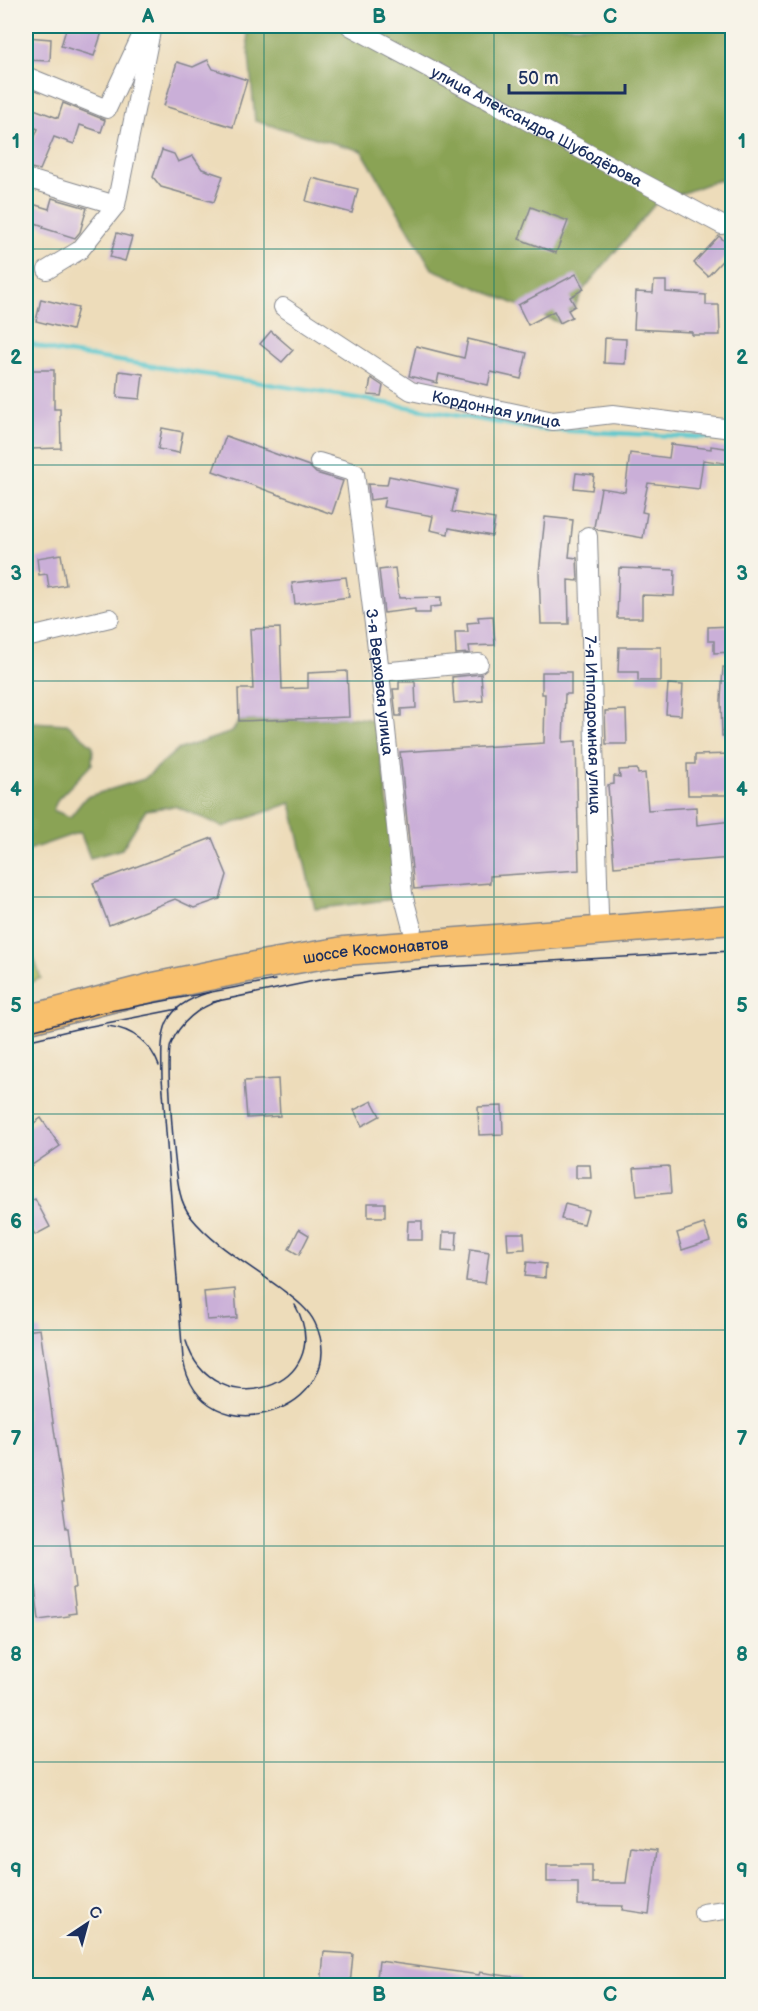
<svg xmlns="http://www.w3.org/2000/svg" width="758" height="2011" font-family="'Balsamiq Sans',sans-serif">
<rect width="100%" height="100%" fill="#f7f3e8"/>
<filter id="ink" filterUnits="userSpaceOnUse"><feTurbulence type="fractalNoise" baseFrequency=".0167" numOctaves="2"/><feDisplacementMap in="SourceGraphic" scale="12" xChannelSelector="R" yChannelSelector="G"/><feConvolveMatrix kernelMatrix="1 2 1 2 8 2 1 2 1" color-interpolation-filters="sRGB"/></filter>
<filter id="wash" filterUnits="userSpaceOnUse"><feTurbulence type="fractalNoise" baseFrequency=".008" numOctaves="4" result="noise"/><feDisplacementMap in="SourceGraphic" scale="24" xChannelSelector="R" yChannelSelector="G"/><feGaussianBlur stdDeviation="1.35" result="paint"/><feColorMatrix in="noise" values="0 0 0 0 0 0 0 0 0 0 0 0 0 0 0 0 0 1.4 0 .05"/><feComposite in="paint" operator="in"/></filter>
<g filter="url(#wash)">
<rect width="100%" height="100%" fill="#eddcba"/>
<polygon fill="#adbb5d" stroke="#64755e" stroke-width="1.5" points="26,937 41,978 26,984"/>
<g fill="#8aa354" stroke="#526959" stroke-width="1.5">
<polygon points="225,26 732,26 732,185 718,180 656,203 584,289 575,306 560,323 432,269 362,151 255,121 247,33"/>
<polygon points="349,717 376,720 399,883 394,899 315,909 291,803 223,827 175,806 146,810 122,849 90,858 80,832 26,851 26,718 32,722 67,724 93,746 92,764 58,799 53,810 70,817 86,797 144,779 177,750 232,732 239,721"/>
</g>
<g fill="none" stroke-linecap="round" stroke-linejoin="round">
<polyline stroke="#59c7ce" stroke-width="4.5" points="26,342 55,351 339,395 534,429 732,439"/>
</g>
<g id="blocks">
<g fill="#caafd8">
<polygon points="67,26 104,26 94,56 61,46"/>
<polygon points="26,37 51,39 50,61 26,60"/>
<polygon points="208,60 213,69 247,80 233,127 164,106 177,62 193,67"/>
<polygon points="63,103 105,120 101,132 80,125 74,144 54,137 40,170 26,167 26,158 38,129 26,124 26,106 58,118"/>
<polygon points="162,150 174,154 178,162 193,156 202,169 223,176 214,202 161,187 153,177"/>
<polygon points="312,178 358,189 352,213 306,201"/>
<polygon points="52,198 87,208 80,232 75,238 43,228 44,226 26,220 26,202 49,209"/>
<polygon points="531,207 568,221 556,253 519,239"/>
<polygon points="117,233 132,237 125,261 110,257"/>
<polygon points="719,236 732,248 732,250 708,276 694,263"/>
<polygon points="576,274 584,289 570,297 575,306 568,310 572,317 560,323 554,311 528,325 518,305"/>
<polygon points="654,281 666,281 666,292 706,295 706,305 719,305 720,335 692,335 692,332 634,329 636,292 653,293"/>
<polygon points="41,299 78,308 72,330 36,321"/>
<polygon points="271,331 293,350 282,362 260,344"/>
<polygon points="605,338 626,339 625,364 604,363"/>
<polygon points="468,339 527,353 521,379 491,372 488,385 439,374 437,383 409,376 416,346 464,358"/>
<polygon points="31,370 54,370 54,409 60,409 61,448 30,449 30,440 26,440 26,409 31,409"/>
<polygon points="119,371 143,374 140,399 117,397"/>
<polygon points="371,378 383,386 381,396 368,395"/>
<polygon points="162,428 183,432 179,453 158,449"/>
<polygon points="226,436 309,466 316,473 343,481 332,514 213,471"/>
<polygon points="671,444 711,449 711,446 732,449 732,464 703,460 699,489 648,483 642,512 647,513 643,538 598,530 594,527 601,488 625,492 630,453 669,458"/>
<polygon points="576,473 594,475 592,490 574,488"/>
<polygon points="389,476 457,490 452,512 495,519 492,536 449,528 448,534 430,530 433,516 383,507 385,498 370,500 368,484 387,485"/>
<polygon points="545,517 573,520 569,557 577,558 578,581 568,580 569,624 541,624 539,573"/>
<polygon points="61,554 66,585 49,588 47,574 39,575 37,558"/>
<polygon points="395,568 399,598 441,597 441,606 430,607 430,613 415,613 415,609 384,613 379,570"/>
<polygon points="619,568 675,570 674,596 642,595 642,618 617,618"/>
<polygon points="346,577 349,597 295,604 292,583"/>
<polygon points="493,616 495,645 469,646 470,653 456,654 455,632 468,632 467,623 479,622 478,617"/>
<polygon points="732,626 732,652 714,653 714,641 708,641 708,627"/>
<polygon points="280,628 282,689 308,688 308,673 347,671 349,717 239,721 238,689 253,689 250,629"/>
<polygon points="619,647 661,647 661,681 638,681 638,672 618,672"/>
<polygon points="723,667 732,668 732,736 722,736 721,700"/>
<polygon points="542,672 571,672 571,694 565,694 563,742 576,741 579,870 490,876 490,883 414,889 400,752 544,743 545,694 542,694"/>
<polygon points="481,674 483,701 454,703 452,677"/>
<polygon points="399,682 415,682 416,708 401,709 401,716 396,716 393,689 399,689"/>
<polygon points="668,684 683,685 681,715 666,714"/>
<polygon points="626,710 627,744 606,744 605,711"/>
<polygon points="732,754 732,795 688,795 687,764 695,764 695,755"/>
<polygon points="637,769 638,774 645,773 648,810 696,807 697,825 732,821 732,858 614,867 608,785 614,784 614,776 620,777 619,770"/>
<polygon points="212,838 227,875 220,899 194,908 175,899 109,925 93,883"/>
<polygon points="278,1079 280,1116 247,1118 244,1081"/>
<polygon points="372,1101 380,1116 362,1126 354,1110"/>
<polygon points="502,1106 503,1134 479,1135 478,1107"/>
<polygon points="41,1118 60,1146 26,1169 26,1129"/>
<polygon points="576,1165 590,1165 591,1178 576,1178"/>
<polygon points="669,1166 671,1193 637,1196 634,1168"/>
<polygon points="35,1199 50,1227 35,1235 26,1218 26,1204"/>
<rect x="368" y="1203" width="17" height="14"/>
<polygon points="565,1204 588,1210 584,1224 561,1219"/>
<polygon points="408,1221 422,1221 422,1240 407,1240"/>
<polygon points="704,1224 710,1241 682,1250 677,1233"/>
<polygon points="299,1229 309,1235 299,1255 289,1249"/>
<polygon points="443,1232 457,1232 456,1251 442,1250"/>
<polygon points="507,1233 524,1233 525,1249 508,1250"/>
<polygon points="470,1249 489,1252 485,1283 466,1281"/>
<polygon points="527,1262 546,1264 545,1278 525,1276"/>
<polygon points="235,1289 237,1318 207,1320 204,1292"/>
<polygon points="40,1329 64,1500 62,1500 66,1528 68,1528 75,1588 73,1588 76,1613 68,1614 69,1616 39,1620 26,1511 26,1331"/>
<polygon points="631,1847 657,1850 649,1914 622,1910 623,1906 578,1905 578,1882 547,1882 547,1865 592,1865 592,1883 626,1883"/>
<polygon points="324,1952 353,1954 350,1986 321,1986"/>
<polygon points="379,1961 479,1975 480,1972 521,1978 520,1986 376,1986"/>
</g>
</g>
</g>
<g filter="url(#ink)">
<use href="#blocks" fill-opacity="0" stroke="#84868c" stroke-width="1.5"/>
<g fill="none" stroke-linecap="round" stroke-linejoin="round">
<defs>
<g id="minor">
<path id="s1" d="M350,26L722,225"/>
<polyline points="26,76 107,109 144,30"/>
<polyline points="26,178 116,205"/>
<polyline points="47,270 80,250 116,205 152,26"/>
<path id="s2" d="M283,307L411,391L553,421L613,414L732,429"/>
<path id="s3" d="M319,462L355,473L380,672L403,894L412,928"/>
<path id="s4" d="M588,536L599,914"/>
<polyline points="26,638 110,618"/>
<polyline points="380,672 479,663"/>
<polyline points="703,1913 732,1909"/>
</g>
<g id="primary">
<path id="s5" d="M26,1020L154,987L261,965L344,951L732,920"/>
</g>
</defs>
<use href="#minor" stroke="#84868c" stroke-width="20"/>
<use href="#primary" stroke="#84868c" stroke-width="31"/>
<use href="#minor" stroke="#fff" stroke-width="18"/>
<use href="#primary" stroke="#f8bf6c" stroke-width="28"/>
<g stroke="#1b2f5e" stroke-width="1.5">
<path d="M210,992C159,1008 161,1031 162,1078L183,1359C200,1461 356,1410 315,1323C308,1308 293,1298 280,1288C251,1266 214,1246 191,1217C186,1210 182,1202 180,1193C175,1172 165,1060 171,1044C180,1022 199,1007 221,1000"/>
<polyline points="213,1002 324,979 361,975 425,968 732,951"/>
<path d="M108,1026C132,1029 151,1043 159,1066"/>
<polyline points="31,1031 100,1013 275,980"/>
<polyline points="26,1041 76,1029 178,1009"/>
<path d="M186,1341C212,1428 341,1387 295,1305"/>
</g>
</g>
</g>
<path fill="none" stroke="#0f766e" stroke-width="1.5" stroke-opacity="0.55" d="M264,26V1986M494,26V1986M26,249H732M26,465H732M26,681H732M26,897H732M26,1114H732M26,1330H732M26,1546H732M26,1762H732"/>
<g text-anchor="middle" stroke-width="4.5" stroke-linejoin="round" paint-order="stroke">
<g font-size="16" fill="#1b2f5e" stroke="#f7f3e8">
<text dy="6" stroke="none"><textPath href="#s1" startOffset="212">улица Александра Шубодёрова</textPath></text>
<text dy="6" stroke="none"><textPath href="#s2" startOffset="240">Кордонная улица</textPath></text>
<text dy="6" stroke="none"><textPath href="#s3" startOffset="248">3-я Верховая улица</textPath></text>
<text dy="6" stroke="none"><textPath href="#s4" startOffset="189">7-я Ипподромная улица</textPath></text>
<text dy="6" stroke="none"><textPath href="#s5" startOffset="357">шоссе Космонавтов</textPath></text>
</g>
</g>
<rect width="758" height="2011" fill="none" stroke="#f7f3e8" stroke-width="66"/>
<g transform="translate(87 1924) rotate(36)" stroke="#f7f3e8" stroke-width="4.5" paint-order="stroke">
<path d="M0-4.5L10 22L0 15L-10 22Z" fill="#1b2f5e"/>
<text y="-9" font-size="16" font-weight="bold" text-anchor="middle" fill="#1b2f5e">С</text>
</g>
<path d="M509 84v9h116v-9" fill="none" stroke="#1b2f5e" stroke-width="3"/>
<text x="518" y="84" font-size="18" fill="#1b2f5e" stroke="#f7f3e8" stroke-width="4.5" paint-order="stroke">50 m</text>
<rect x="33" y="33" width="692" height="1945" fill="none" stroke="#0f766e" stroke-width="2"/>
<g font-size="20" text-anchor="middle" font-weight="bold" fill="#0f766e">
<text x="148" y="23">A</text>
<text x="379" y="23">B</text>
<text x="610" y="23">C</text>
<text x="16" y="148">1</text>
<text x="742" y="148">1</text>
<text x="16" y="364">2</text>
<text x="742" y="364">2</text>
<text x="16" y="580">3</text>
<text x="742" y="580">3</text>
<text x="16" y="796">4</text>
<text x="742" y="796">4</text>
<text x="16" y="1012">5</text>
<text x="742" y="1012">5</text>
<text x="16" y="1228">6</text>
<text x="742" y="1228">6</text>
<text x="16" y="1445">7</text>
<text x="742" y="1445">7</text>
<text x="16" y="1661">8</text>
<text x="742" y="1661">8</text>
<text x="16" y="1877">9</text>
<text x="742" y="1877">9</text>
<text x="148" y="2001">A</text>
<text x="379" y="2001">B</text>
<text x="610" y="2001">C</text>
</g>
</svg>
